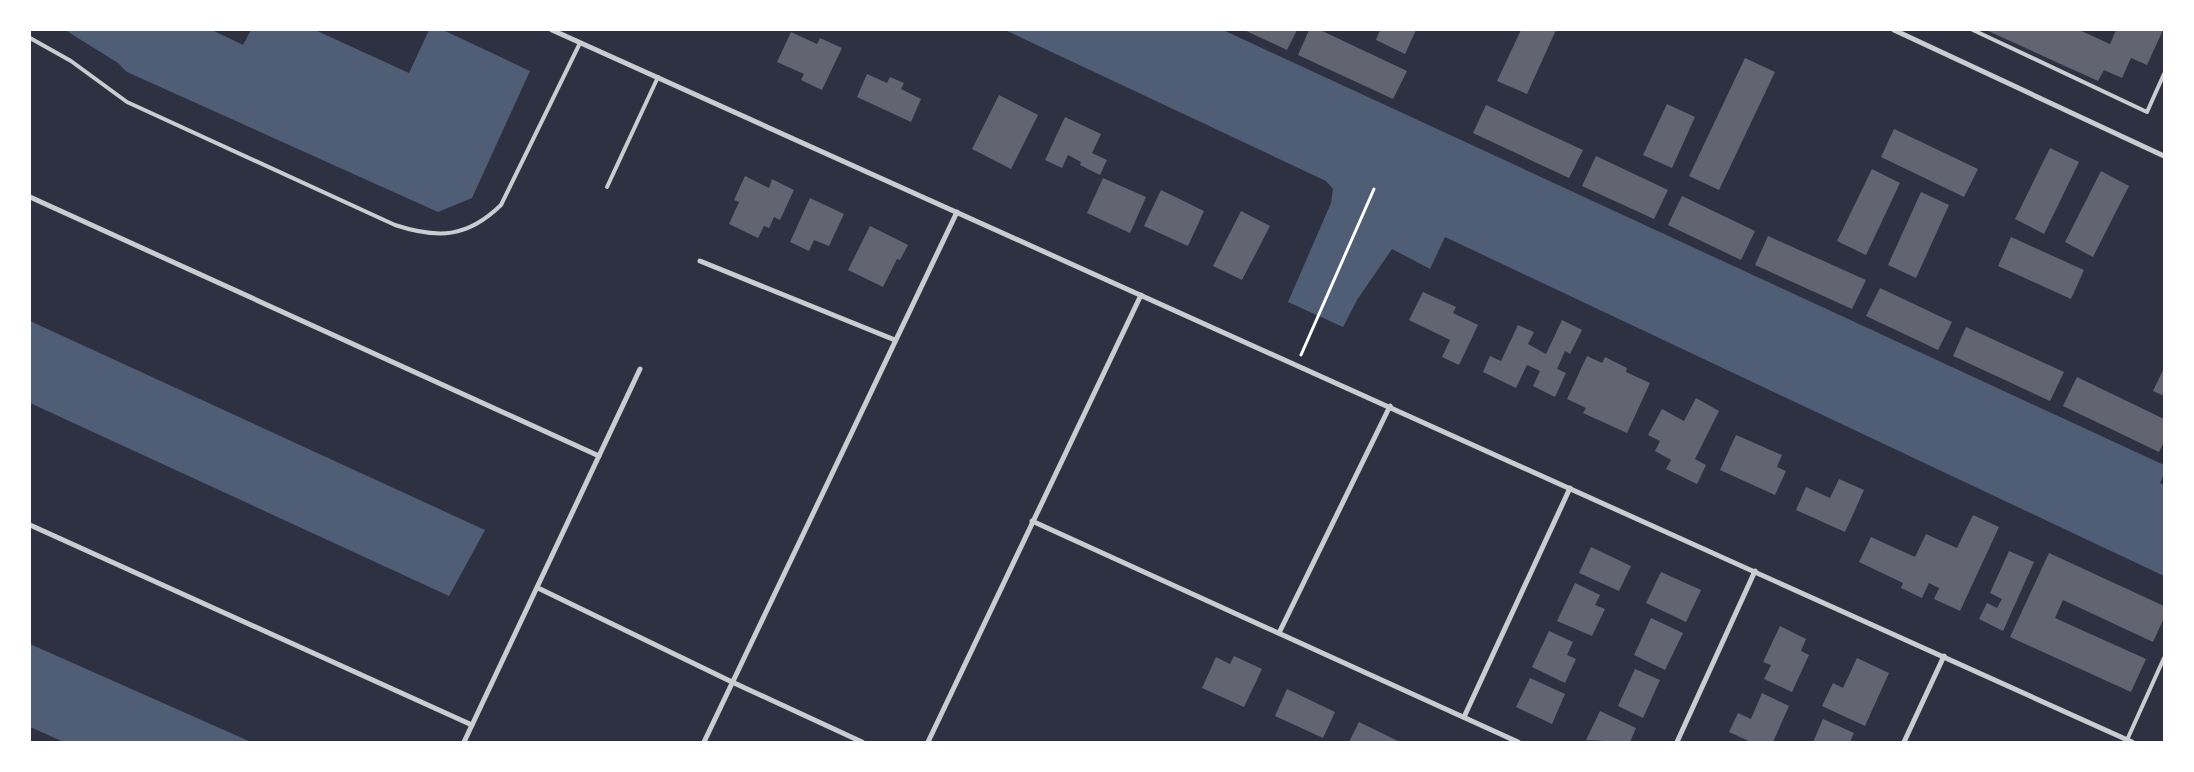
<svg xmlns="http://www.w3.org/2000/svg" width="2194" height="772" font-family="Inter,sans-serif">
<rect width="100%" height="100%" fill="#2d3142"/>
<g fill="#4f5d75">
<polygon points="65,30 212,30 243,45 251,30 315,30 409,73 429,30 443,30 530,71 472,198 438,212 127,72 118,63"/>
<polygon points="1005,30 1223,30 2164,465 2164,474 2160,483 2164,485 2164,576 1445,237 1430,269 1392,249 1357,300 1343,327 1288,302 1331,203 1333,189 1326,181"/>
<polygon points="30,321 485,530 449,596 30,403"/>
<polygon points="30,644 251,742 64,742 30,727"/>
</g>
<g fill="#626471">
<polygon points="1244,30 1297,30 1287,50"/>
<polygon points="1309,30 1320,30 1407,71 1393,99 1298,55"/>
<polygon points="1380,30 1416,30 1405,54 1376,40"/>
<polygon points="1521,30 1556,30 1527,94 1497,81"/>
<polygon points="1986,30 2079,30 2110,44 2116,30 2163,30 2147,65 2131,58 2122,78 2104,70 2098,81"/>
<polygon points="791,32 817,44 820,38 842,48 822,90 801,80 804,74 777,62"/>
<polygon points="1745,58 1775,72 1719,190 1689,176"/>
<polygon points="867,74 887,83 890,77 904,83 901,89 921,99 911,122 857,97"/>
<polygon points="999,95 1038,115 1011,169 972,149"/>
<polygon points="1667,104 1695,117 1672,168 1643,155"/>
<polygon points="1486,105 1583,150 1569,178 1473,133"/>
<polygon points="1065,117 1101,134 1092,153 1107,160 1100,175 1080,165 1081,162 1068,155 1062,168 1045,160"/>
<polygon points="1894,129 1978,169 1964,197 1881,157"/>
<polygon points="2050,148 2079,162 2044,234 2015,219"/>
<polygon points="1596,156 1668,190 1654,219 1582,186"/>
<polygon points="1872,169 1900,183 1866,255 1837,241"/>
<polygon points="2101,171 2129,186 2093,257 2065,242"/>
<polygon points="745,176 769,188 772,179 794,190 780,220 774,217 769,228 764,226 758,238 729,224 739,202 734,200"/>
<polygon points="1103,178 1146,197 1130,233 1087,213"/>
<polygon points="1161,190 1204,211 1188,246 1144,226"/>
<polygon points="1921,192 1949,205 1916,278 1888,265"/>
<polygon points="1682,196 1755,231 1741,260 1668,225"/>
<polygon points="810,198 844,214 829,246 814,240 809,251 790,242"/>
<polygon points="1241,211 1270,226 1242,280 1213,266"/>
<polygon points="870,226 908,245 900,260 897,259 883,287 848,270"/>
<polygon points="1768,236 1866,280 1852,309 1755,265"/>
<polygon points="2011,237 2084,270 2071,299 1998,266"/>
<polygon points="1880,288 1952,322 1938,350 1866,316"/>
<polygon points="1423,292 1456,307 1453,313 1478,325 1459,365 1442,357 1450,340 1409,320"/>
<polygon points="1562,320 1582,330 1570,354 1565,351 1557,369 1566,373 1555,397 1533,386 1540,371 1527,365 1516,388 1483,372 1490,356 1501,361 1518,325 1534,332 1528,344 1546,354"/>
<polygon points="1966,327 2064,372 2050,401 1953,356"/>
<polygon points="1587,356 1602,363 1605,357 1627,368 1626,372 1650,383 1627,433 1583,413 1586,408 1567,399"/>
<polygon points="2164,368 2164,396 2153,391"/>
<polygon points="2077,377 2164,419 2164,442 2159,452 2063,406"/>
<polygon points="1696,398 1719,411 1695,459 1706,465 1697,484 1666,469 1671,460 1655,451 1660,441 1648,435 1662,409 1684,421"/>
<polygon points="1736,435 1782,455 1777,467 1786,471 1775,495 1720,470"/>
<polygon points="1839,479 1864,490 1845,532 1796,510 1806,487 1830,498"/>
<polygon points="1973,515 1999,527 1960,611 1934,599 1939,588 1929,583 1922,598 1901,588 1903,583 1859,562 1871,537 1915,557 1926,534 1957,548"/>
<polygon points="1591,547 1631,566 1619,591 1579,573"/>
<polygon points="2009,551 2034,562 2003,631 1979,619 1987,603 1997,608 2002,599 1990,593"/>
<polygon points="2049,553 2164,606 2164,618 2153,642 2063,600 2055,618 2146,659 2131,692 2010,637"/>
<polygon points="1661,572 1701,590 1686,622 1646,603"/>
<polygon points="1575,583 1600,595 1595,605 1605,609 1592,636 1557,621"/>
<polygon points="1651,618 1683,633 1665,670 1634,655"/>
<polygon points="1780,626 1806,639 1801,651 1809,655 1792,692 1764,679 1771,665 1763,662"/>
<polygon points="1549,631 1573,642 1567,655 1576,659 1565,683 1532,667"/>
<polygon points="1234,656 1262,669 1244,707 1202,688 1216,657 1230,664"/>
<polygon points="1857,658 1889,673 1865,726 1822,706 1833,683 1843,688"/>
<polygon points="1635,669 1660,680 1643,718 1618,706"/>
<polygon points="1530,678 1565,694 1552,724 1516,707"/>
<polygon points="1287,689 1335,712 1323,738 1275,716"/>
<polygon points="1762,693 1789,706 1773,742 1751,742 1729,732 1738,713 1751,719"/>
<polygon points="1600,711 1636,728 1630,742 1586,740"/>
<polygon points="1823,719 1854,733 1850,742 1813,742"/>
<polygon points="1359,722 1400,742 1349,742"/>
</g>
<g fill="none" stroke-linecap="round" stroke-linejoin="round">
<polyline stroke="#fff" stroke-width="3" points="1301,355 1374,189"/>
<g stroke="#caccd0" stroke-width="4">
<polyline points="1973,30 2147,112 2164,74"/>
<path d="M30,38L71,61L127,102L395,225C438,239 467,238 501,205L580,43"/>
<polyline points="607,187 658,77"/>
<polyline points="2127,740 2164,658"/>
</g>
<g stroke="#caccd0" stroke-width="5">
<polyline points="552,30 2132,742"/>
<polyline points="1894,30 2164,156"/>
<polyline points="30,197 599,456"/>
<polyline points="700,261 895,340"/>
<polyline points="1032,521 1518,742"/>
<polyline points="30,525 472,725"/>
<polyline points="538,588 732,682 862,742"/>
<polyline points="1279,633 1390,406"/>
<polyline points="1464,717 1570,488"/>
<polyline points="464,742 640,369"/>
<polyline points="704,742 957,212"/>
<polyline points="928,742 1141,295"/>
<polyline points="1677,742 1755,571"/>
<polyline points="1904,742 1944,656"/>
</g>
</g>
<rect width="2194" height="772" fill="none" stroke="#ffffff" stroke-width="62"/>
</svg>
